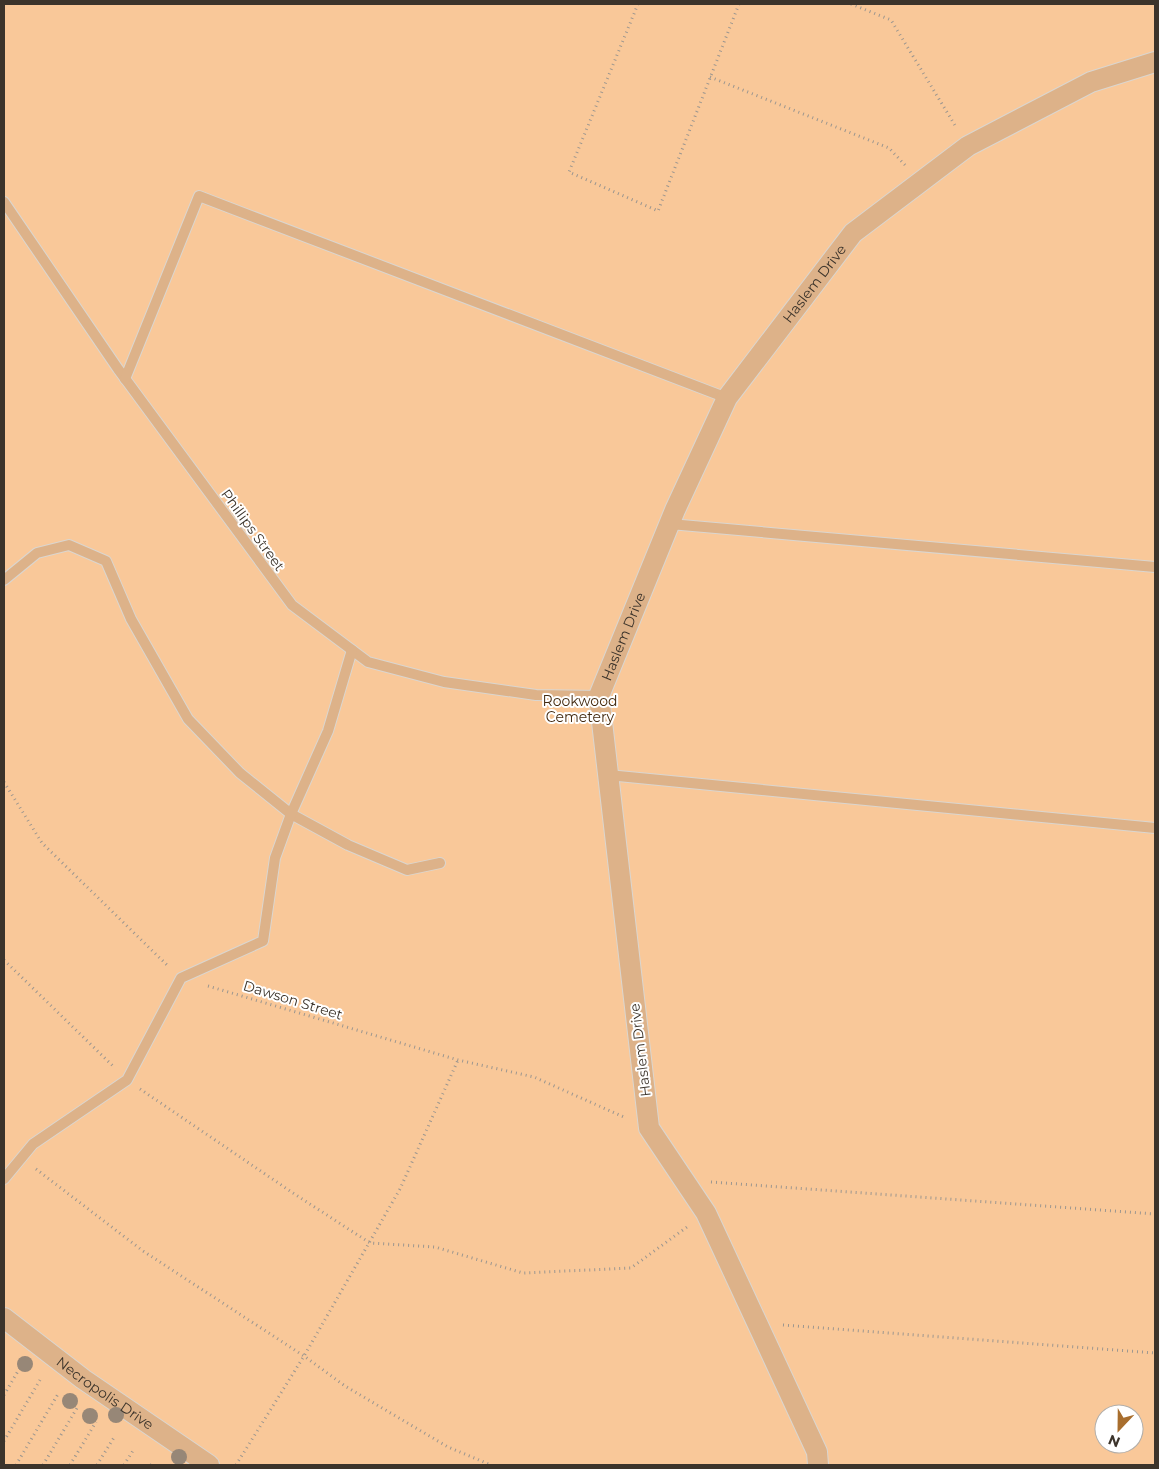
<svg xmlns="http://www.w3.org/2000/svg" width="1159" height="1469" font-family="Montserrat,sans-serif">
<rect width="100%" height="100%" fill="#fdf9f4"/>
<path fill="#f9c899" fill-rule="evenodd" d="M4,4H1155V1465H4ZM1104,1414H1134V1444H1104Z"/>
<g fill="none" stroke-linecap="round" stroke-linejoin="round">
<g stroke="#dad6d0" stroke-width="12">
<g id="service">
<polyline points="4,202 118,369 292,605 368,662 444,682 536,695 599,696"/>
<polyline points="125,379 199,196 727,398"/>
<polyline points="670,524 1155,567"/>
<polyline points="4,580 37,553 69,545 106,561 131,619 188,719 240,773 291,814 348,845 407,870 440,863"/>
<polyline points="608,775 1155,828"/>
<polyline points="4,1179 33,1144 127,1080 181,978 263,941 275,858 291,814 328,731 352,650"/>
</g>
</g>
<g stroke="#dad6d0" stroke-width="22">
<g id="minor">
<path id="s1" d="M4,1318L83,1379L209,1465"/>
<path id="s2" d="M818,1465L817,1452L706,1213L649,1128L599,696L675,510L727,398L853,233L968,146L1091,82L1155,62"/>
</g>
</g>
<g stroke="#9c968f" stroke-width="3" stroke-dasharray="1 4" stroke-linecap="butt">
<polyline points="638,4 569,172 658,211 739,4"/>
<polyline points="851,4 891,20 956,127"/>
<polyline points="710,77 889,148 905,165"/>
<polyline points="4,782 42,843 168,966"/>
<polyline points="4,960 114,1067"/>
<polyline points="208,986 458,1060 534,1077 626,1118"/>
<polyline points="140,1089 293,1193 370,1243 435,1247 523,1273 631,1268 687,1227"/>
<polyline points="36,1169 143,1251 304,1356 345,1386 448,1447 491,1465"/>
<polyline points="711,1182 1155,1214"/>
<polyline points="783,1325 1155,1353"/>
<polyline points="4,1395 21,1366"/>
<polyline points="4,1441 40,1380"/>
<polyline points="16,1465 58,1394"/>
<polyline points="43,1465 77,1408"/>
<polyline points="70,1465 96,1422"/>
<polyline points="97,1465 115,1436"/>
<polyline points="124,1465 134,1449"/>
<polyline points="151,1465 153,1462"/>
<polyline points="236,1465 304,1356 400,1189 458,1060"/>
</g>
<use href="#service" stroke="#ddb289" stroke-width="10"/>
<use href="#minor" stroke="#ddb289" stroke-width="20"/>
</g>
<g fill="#978777">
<circle cx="25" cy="1364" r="8"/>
<circle cx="70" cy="1401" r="8"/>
<circle cx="116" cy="1415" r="8"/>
<circle cx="90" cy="1416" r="8"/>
<circle cx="179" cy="1457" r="8"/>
</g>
<g text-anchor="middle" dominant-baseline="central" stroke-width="4" stroke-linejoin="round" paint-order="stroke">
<g font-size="14" fill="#3c342b" stroke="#fff">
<text stroke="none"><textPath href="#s2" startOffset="1282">Haslem Drive</textPath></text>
<text transform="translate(253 530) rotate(54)">Phillips Street</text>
<text stroke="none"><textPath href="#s2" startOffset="878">Haslem Drive</textPath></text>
<text transform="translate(293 1000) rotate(17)">Dawson Street</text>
<text transform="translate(640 1050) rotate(-97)">Haslem Drive</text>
<text stroke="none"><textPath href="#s1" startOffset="126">Necropolis Drive</textPath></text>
</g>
<g font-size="14" fill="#432a10" stroke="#fff">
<text x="580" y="701">Rookwood<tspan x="580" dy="16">Cemetery</tspan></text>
</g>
</g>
<rect width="1159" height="1469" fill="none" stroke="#3c342b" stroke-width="10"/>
<g transform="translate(1119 1429) rotate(202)"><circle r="24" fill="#ffffff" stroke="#b1aeaa"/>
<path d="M0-4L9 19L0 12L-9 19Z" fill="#a86e2e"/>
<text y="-8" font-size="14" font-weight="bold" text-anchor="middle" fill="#3c342b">N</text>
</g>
</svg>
